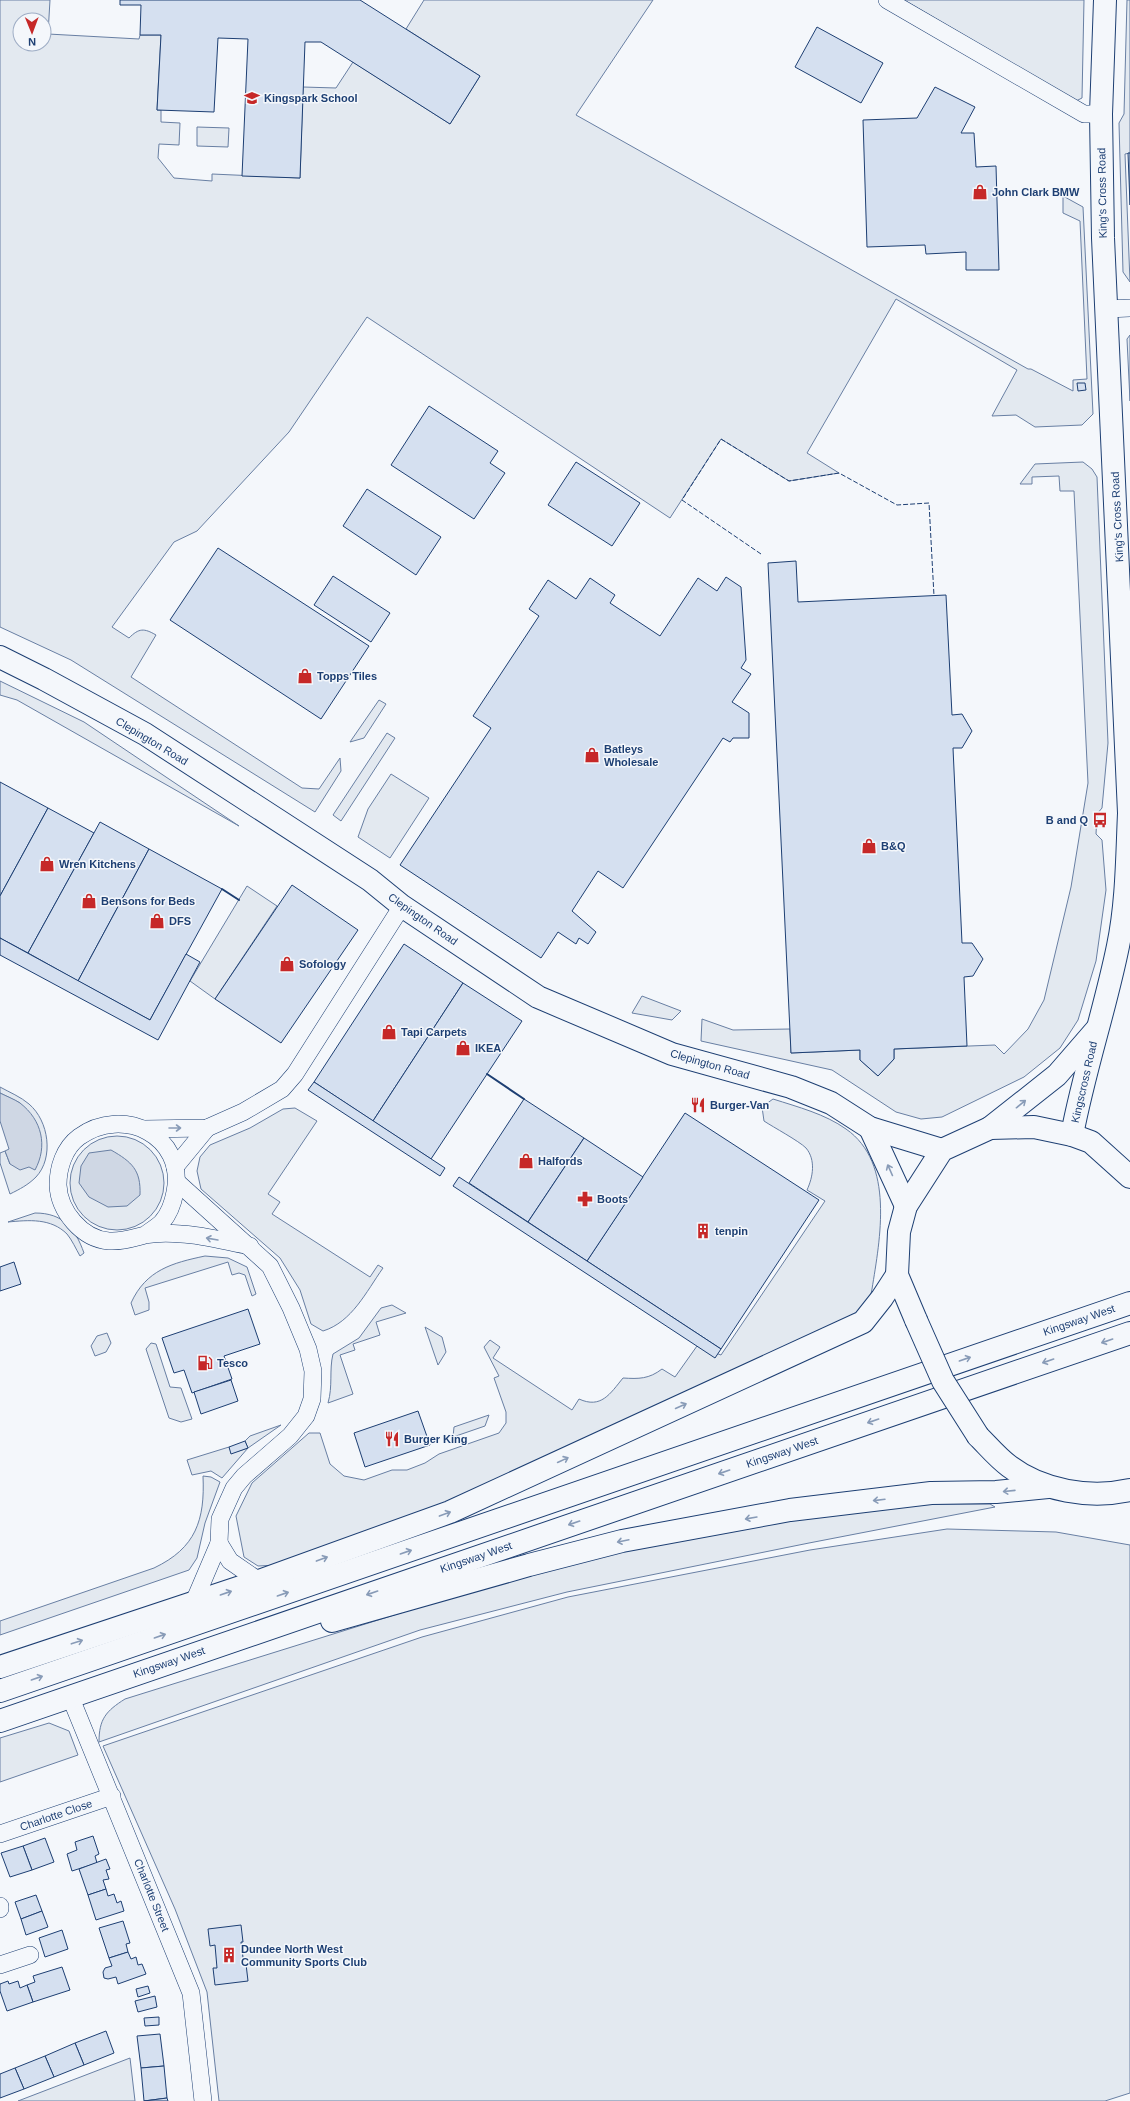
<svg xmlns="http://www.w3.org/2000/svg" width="1130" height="2101" font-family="Arial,sans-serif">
<rect width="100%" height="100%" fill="#f4f7fb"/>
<g fill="#e3e9f0" stroke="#687fa3" fill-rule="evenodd">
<path d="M0,0H50L48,34L139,39L140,35H161L157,110H161V122L180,123L179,145L159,144L158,158L174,178L212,181V174L300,178L303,87L336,88L353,62L450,124L480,76L406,29L424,0H653L576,115L1028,369H1031L1073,391V380L1087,379L1080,221L1063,213V196L1083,207L1093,414L1082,425L1035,427L1016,415L992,416L1017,370L896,299L807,453L839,473L789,481L721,439L670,518L367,317L289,432L197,531L174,542L112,627L129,638C139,628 144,628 156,635L131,677L302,788L319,789L340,758L341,771L315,812L71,660L0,627ZM20,20H44V44H20Z"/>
<polygon points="904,0 1084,0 1082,98 1076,101"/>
<polygon points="1127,0 1130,0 1130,153 1125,154 1130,282 1123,272 1119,123 1124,114"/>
<polygon points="197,127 229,128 228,147 197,146"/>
<polygon points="1130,335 1130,401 1127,339"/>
<polygon points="1083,462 1092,469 1097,477 1108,743 1102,808 1097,814 1096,834 1102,840 1106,890 1096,961 1078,1020 1060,1048 1024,1077 942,1117 921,1119 896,1112 832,1070 701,1041 702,1019 733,1030 790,1029 791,1053 860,1050 860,1060 878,1076 894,1059 894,1049 995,1045 1004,1054 1028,1029 1044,1000 1071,887 1088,783 1074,491 1060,491 1059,476 1032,477 1032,484 1020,484 1035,464"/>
<polygon points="0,681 84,722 239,826 17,700 0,695"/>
<polygon points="379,700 386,704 364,738 350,742"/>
<polygon points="387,733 395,738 341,821 333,815"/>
<polygon points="391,774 429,798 390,858 358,837 368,809"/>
<polygon points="247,886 277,906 215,999 190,981"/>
<polygon points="642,996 681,1011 672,1020 632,1013"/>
<path d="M0,1087C9,1092 21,1097 29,1104C49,1121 54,1158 36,1177C28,1185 20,1189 10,1194L0,1163V1153L5,1151L10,1164L20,1103L0,1093Z"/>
<path d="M773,1099C798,1107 825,1114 846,1129C895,1163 880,1239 872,1289L870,1299L858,1313L381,1532L278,1565L258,1566L244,1557L236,1516L252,1483L309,1433H320L330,1464L344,1476L364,1480L392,1470H407L425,1463L439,1454L499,1433L506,1423V1412L494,1378L499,1376L484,1347L490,1340L500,1347L493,1358L572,1410L579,1399C601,1409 610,1394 623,1378C639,1379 649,1379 662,1369L675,1377L697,1346L721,1355L825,1201L807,1190C813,1177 816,1160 806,1148C799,1141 773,1127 764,1121L762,1107Z"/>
<path d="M295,1108L317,1121L268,1194L280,1202L272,1214L370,1277L378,1265L383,1268C366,1292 352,1322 323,1331L311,1324L300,1290L280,1258L201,1189L197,1171L200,1157L210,1145L250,1128L283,1109Z"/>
<circle cx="117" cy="1183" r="47"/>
<path d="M35,1213C63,1213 75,1228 84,1253L80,1256C76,1249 72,1240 67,1234C51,1218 29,1220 8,1222Z"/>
<path d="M205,1256L228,1258L247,1267L256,1294L252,1296L245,1275L239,1273L232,1275L228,1262L145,1288L149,1302V1310L135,1315L131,1303C146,1270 172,1263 205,1256Z"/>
<path d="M392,1305L406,1313L376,1322L380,1335L353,1344L355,1350L340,1355L353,1394L328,1403C333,1386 329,1370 333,1354L359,1338L381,1308Z"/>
<polygon points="425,1327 442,1337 446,1352 438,1365"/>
<polygon points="107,1333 111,1343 106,1352 95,1356 91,1346 97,1336"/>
<polygon points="151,1343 156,1344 170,1387 181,1388 192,1419 181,1422 169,1418 146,1349"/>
<polygon points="489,1415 485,1426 453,1437 454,1427"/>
<polygon points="281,1425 248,1448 222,1478 211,1471 192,1475 187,1460 229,1447 232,1453 248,1448 245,1441 250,1436"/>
<path d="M203,1476L211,1477L220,1482L205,1523L197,1558L189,1570L0,1635V1621L154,1568C196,1548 205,1520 203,1476Z"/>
<path d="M916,1504H990L995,1507L809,1543L567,1592L420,1630L99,1742C99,1719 106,1711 125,1699L532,1572L663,1542L824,1515Z"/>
<polygon points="947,1529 1056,1532 1130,1545 1130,2093 1105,2101 219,2101 207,1992 175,1909 103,1746 422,1637 568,1597 810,1550"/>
<polygon points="49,1723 69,1731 78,1755 0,1782 0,1738"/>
<polygon points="130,2058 135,2101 18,2101"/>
</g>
<g fill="#cfd7e4" stroke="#687fa3">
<path d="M0,1093C6,1096 14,1099 20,1103C42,1120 48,1146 35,1170L29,1167L20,1170L10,1164L5,1151L9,1149L0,1121Z"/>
<path d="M111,1150C132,1162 141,1170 140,1195L127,1206L108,1207L89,1197L79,1183L81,1166L89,1153Z"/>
</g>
<g fill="#d5e0f0" stroke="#1d3f73">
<polygon points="120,0 360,0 480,76 450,124 321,42 305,42 300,178 242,176 248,39 218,38 214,112 157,110 161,35 140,35 141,5 120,5"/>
<polygon points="817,27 883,63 861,103 795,67"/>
<polygon points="935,87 975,107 961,133 974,133 976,167 996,166 999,270 966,270 966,252 926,254 925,245 867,247 863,120 917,118"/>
<polygon points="1128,153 1130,153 1130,205"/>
<polygon points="1077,383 1085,383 1086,390 1078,391"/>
<polygon points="429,406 498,451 490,463 505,473 474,519 391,465"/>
<polygon points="576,462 640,503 612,546 548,505"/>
<polygon points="367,489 441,537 416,575 343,526"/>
<polygon points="218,548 369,646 321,719 170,620"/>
<polygon points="796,561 798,602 946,595 952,715 962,714 972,731 962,748 953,748 962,943 972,943 983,959 973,976 964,977 967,1046 894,1049 894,1059 878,1076 860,1060 860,1050 791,1053 768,563"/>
<polygon points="333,576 390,613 371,642 314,605"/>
<polygon points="726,577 741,587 746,660 741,668 751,674 732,702 749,713 749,738 733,738 730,742 723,738 623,888 598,871 572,911 596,932 588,944 579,938 576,944 558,932 541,958 400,865 491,728 473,716 539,616 529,609 548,580 576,599 590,578 615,595 610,603 660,636 698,578 717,591"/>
<polygon points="0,782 48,808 0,896"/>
<polygon points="48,808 94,833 28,953 0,938 0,896"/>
<polygon points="100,822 149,849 78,981 28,953"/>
<polygon points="149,849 222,889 150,1020 78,981"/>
<polygon points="292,885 358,930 281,1043 215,999"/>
<polygon points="0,938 150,1020 186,954 200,962 158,1040 0,955"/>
<polygon points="404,944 463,983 373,1121 314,1082"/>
<polygon points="463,983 522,1021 431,1159 373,1121"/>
<polygon points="314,1082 445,1168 440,1176 308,1090"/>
<polygon points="524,1099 584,1138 528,1222 469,1183"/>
<polygon points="685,1113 819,1200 721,1349 587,1261"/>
<polygon points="584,1138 643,1177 587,1261 528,1222"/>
<polygon points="459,1177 721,1349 715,1358 453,1186"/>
<polygon points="14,1262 21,1284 0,1291 0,1267"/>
<polygon points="248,1309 260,1344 224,1356 232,1379 192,1393 184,1370 174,1373 162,1338"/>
<polygon points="231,1380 238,1401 201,1414 194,1392"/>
<polygon points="418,1411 430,1445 365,1467 354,1433"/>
<polygon points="245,1441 248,1448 231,1454 229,1447"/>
<polygon points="93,1836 99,1854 95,1856 97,1863 72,1871 67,1854 77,1850 75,1842"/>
<polygon points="45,1838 54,1862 32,1870 23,1846"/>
<polygon points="23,1846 32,1870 10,1877 1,1853"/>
<polygon points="106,1859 110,1869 106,1870 109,1879 103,1880 106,1889 88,1895 79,1869"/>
<polygon points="106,1889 108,1896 114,1894 117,1903 121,1901 124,1911 96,1920 88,1895"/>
<polygon points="36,1895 42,1911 21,1919 15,1902"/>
<polygon points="42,1911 48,1927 26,1935 21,1919"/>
<polygon points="123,1921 130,1943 126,1944 128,1952 109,1958 99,1928"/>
<polygon points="241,1925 243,1942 241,1942 244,1965 246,1964 248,1981 215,1985 213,1968 217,1968 215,1945 210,1946 208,1929"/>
<polygon points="62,1930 68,1949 45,1957 39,1938"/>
<polygon points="128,1952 131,1959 136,1957 138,1965 142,1964 146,1974 118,1984 116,1977 108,1979 104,1978 103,1972 105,1968 112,1966 109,1958"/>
<polygon points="62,1967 70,1990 33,2002 27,1985 35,1982 33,1976"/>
<polygon points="8,1981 9,1984 18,1981 20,1988 27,1985 33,2002 7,2011 0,1991 0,1984"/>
<polygon points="148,1986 150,1993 138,1997 136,1989"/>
<polygon points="155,1996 157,2007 138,2012 135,2001"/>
<polygon points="159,2017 159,2025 145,2026 144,2018"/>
<polygon points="106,2031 114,2053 84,2065 75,2043"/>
<polygon points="160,2034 164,2066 141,2068 137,2036"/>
<polygon points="75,2043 84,2065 54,2077 45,2056"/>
<polygon points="45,2056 54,2077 24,2089 15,2068"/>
<polygon points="164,2066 167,2098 144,2101 141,2068"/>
<polygon points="15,2068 24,2089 0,2098 0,2074"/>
<polygon points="167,2098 168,2101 144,2101"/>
</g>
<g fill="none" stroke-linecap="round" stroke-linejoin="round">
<g stroke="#1d3f73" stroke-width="18">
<g id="street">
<polyline points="887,0 1084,114 1101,114"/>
<polyline points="1107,309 1130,308"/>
<polyline points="144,1129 207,1128 243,1112 282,1089 295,1074 402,906"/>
<polyline points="175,1167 207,1128"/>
<polyline points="177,1182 270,1266 291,1308 308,1349 313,1371 312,1399 306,1416 290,1436 244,1476 234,1488 220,1519 219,1543 193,1604"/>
<path d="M145,1235C150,1231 157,1227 162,1222C169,1214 173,1203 175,1192C186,1136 123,1105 79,1137C64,1148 58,1168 58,1185C59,1211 82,1239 109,1241C122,1242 133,1238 145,1235C156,1233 170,1233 181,1234C204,1235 228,1242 250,1246"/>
<polyline points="219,1543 230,1561 259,1581"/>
<polyline points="70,1696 191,1993 203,2101"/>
<polyline points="0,1834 112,1796"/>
<polyline points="0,1906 0,1909"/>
<polyline points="0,1965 30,1955"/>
</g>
</g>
<g stroke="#1d3f73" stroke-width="24">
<g id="secondary">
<polyline points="0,657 44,679 145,734 370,880 402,906 538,997 672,1054 791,1087 831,1103 870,1128 942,1150"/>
<polyline points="870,1128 906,1206"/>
<polyline points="990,1128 1057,1075 1096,1030"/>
<path d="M1072,1135C1084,1071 1105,1010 1118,946C1127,903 1127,857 1129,813L1103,238L1101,114L1105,0"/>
<polyline points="916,1320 897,1275 899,1232 906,1206 942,1150 990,1128 1034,1127 1072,1135 1091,1142 1130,1177"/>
<path d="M978,1436C988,1446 998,1458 1009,1466C1042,1491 1090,1499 1130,1490"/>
</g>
</g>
<g stroke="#1d3f73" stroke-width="24">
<g id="highway">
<polyline points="332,1621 529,1565 622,1541 790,1510 931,1493 996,1492 1048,1487"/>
<polyline points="0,1667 259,1581 450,1512 863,1322 882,1298 897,1275"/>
<polyline points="0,1691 1130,1303"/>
<polyline points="0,1721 1130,1333"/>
</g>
</g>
<use href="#street" stroke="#f4f7fb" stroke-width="17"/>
<use href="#secondary" stroke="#f4f7fb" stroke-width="22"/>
<use href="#highway" stroke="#f4f7fb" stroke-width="22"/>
<g stroke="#1d3f73" stroke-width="24" stroke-linecap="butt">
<polyline id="secondary-bridge" points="916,1320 943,1381 978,1436"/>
</g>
<use href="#secondary-bridge" stroke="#f4f7fb" stroke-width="22"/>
<polyline stroke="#1d3f73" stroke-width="1" stroke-dasharray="5 2" stroke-linecap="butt" points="761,554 682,500 721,439 789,481 839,473 897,505 929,503 934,596"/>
<g stroke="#1d3f73" stroke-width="2">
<polyline points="222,889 239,900"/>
<polyline points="487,1074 524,1099"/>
</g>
</g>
<defs><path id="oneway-shaft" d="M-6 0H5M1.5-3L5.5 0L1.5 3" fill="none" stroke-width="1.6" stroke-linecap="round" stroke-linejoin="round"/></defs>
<g stroke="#889bb7">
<use href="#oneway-shaft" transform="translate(1021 1104) rotate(-39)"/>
<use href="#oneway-shaft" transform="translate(175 1128)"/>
<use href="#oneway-shaft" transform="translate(890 1170) rotate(-114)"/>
<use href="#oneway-shaft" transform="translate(212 1239) rotate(-170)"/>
<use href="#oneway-shaft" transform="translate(1107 1341) rotate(161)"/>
<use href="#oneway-shaft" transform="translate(965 1359) rotate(-19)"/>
<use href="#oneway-shaft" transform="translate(1048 1361) rotate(161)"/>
<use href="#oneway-shaft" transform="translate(681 1406) rotate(-24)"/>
<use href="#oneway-shaft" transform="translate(873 1421) rotate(161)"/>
<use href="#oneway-shaft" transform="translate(563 1460) rotate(-25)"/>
<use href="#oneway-shaft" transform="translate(724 1472) rotate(161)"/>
<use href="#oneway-shaft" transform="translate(1009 1491) rotate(174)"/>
<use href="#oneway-shaft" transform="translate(879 1500) rotate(173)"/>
<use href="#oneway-shaft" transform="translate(445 1514) rotate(-20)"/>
<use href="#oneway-shaft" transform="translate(751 1518) rotate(170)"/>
<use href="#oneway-shaft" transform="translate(574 1523) rotate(161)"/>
<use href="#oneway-shaft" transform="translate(623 1541) rotate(168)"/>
<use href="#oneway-shaft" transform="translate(406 1552) rotate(-19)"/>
<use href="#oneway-shaft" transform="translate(322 1559) rotate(-20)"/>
<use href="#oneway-shaft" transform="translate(226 1593) rotate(-19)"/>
<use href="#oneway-shaft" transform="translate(372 1593) rotate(161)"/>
<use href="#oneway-shaft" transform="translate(283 1594) rotate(-19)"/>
<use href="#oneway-shaft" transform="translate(160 1636) rotate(-19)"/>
<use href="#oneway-shaft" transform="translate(77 1642) rotate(-18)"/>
<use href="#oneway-shaft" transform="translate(37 1678) rotate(-19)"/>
</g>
<defs>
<g id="school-bare" transform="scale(1.2)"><path d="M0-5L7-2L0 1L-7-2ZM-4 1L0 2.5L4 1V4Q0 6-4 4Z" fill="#c62828" stroke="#f4f7fb" stroke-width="2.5" paint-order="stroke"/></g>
<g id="shop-bare" transform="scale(1.2)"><path d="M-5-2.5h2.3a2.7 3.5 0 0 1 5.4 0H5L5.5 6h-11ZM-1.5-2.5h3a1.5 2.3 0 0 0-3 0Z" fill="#c62828" stroke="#f4f7fb" stroke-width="2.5" paint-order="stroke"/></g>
<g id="bus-bare" transform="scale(1.2)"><path d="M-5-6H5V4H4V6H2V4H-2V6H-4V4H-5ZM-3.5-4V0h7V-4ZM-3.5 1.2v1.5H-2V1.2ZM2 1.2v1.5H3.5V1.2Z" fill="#c62828" stroke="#f4f7fb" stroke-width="2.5" paint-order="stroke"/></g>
<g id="restaurant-bare" transform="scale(1.2)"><path d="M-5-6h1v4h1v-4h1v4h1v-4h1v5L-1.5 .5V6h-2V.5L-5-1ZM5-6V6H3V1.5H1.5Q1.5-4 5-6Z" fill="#c62828" stroke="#f4f7fb" stroke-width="2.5" paint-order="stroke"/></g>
<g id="pharmacy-bare" transform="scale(1.2)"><path d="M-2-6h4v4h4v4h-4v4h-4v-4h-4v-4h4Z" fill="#c62828" stroke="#f4f7fb" stroke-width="2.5" paint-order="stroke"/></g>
<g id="building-bare" transform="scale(1.2)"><path d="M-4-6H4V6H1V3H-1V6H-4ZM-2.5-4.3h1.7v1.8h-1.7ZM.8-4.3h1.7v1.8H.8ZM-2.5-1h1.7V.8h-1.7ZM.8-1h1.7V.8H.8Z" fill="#c62828" stroke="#f4f7fb" stroke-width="2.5" paint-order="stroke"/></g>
<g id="fuel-bare" transform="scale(1.2)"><path d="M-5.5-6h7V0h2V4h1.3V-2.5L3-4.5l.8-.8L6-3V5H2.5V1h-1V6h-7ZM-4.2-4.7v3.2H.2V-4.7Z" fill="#c62828" stroke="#f4f7fb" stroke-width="2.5" paint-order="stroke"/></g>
</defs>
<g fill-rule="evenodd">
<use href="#school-bare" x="252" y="98"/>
<use href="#shop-bare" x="980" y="192"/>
<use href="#shop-bare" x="305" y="676"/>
<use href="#shop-bare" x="592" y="755"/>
<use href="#bus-bare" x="1100" y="820"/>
<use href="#shop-bare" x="869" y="846"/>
<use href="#shop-bare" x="47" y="864"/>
<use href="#shop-bare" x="89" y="901"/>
<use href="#shop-bare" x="157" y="921"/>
<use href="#shop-bare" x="287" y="964"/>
<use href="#shop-bare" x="389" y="1032"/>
<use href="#shop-bare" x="463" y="1048"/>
<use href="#restaurant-bare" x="698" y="1105"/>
<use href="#shop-bare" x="526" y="1161"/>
<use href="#pharmacy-bare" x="585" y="1199"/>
<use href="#building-bare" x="703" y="1231"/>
<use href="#fuel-bare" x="205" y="1363"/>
<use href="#restaurant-bare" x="392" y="1439"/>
<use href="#building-bare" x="229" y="1955"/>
</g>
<g text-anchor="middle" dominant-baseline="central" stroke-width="3" stroke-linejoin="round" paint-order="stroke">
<g font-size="11" font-weight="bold" fill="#1d3f73" stroke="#f4f7fb" text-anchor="start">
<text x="264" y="98">Kingspark School</text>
<text x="992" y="192">John Clark BMW</text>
<text x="317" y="676">Topps Tiles</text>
<text x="604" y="749">Batleys<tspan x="604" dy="13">Wholesale</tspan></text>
<text x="1088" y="820" text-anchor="end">B and Q</text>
<text x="881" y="846">B&amp;Q</text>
<text x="59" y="864">Wren Kitchens</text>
<text x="101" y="901">Bensons for Beds</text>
<text x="169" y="921">DFS</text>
<text x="299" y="964">Sofology</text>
<text x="401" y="1032">Tapi Carpets</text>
<text x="475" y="1048">IKEA</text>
<text x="710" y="1105">Burger-Van</text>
<text x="538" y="1161">Halfords</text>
<text x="597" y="1199">Boots</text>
<text x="715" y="1231">tenpin</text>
<text x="217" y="1363">Tesco</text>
<text x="404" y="1439">Burger King</text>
<text x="241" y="1949">Dundee North West<tspan x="241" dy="13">Community Sports Club</tspan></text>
</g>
<g font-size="11" fill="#1d3f73" stroke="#f4f7fb">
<text transform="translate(1102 193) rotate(-91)">King's Cross Road</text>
<text transform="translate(1117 517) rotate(-93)">King's Cross Road</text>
<text transform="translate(152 741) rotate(31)">Clepington Road</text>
<text transform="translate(423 919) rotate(35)">Clepington Road</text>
<text transform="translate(710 1064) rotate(16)">Clepington Road</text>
<text transform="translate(1084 1082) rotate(-77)">Kingscross Road</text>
<text transform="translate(1079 1320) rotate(-19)">Kingsway West</text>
<text transform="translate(782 1452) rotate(-19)">Kingsway West</text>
<text transform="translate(476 1557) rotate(-19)">Kingsway West</text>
<text transform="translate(169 1662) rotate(-19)">Kingsway West</text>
<text transform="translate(56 1815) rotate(-19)">Charlotte Close</text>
<text transform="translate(152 1895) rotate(68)">Charlotte Street</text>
</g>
</g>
<g transform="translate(32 32) rotate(179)"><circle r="19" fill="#f4f7fb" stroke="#9eadc5"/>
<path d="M0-3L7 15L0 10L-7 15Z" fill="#c62828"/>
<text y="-6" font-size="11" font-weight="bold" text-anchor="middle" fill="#1d3f73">N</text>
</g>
</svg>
